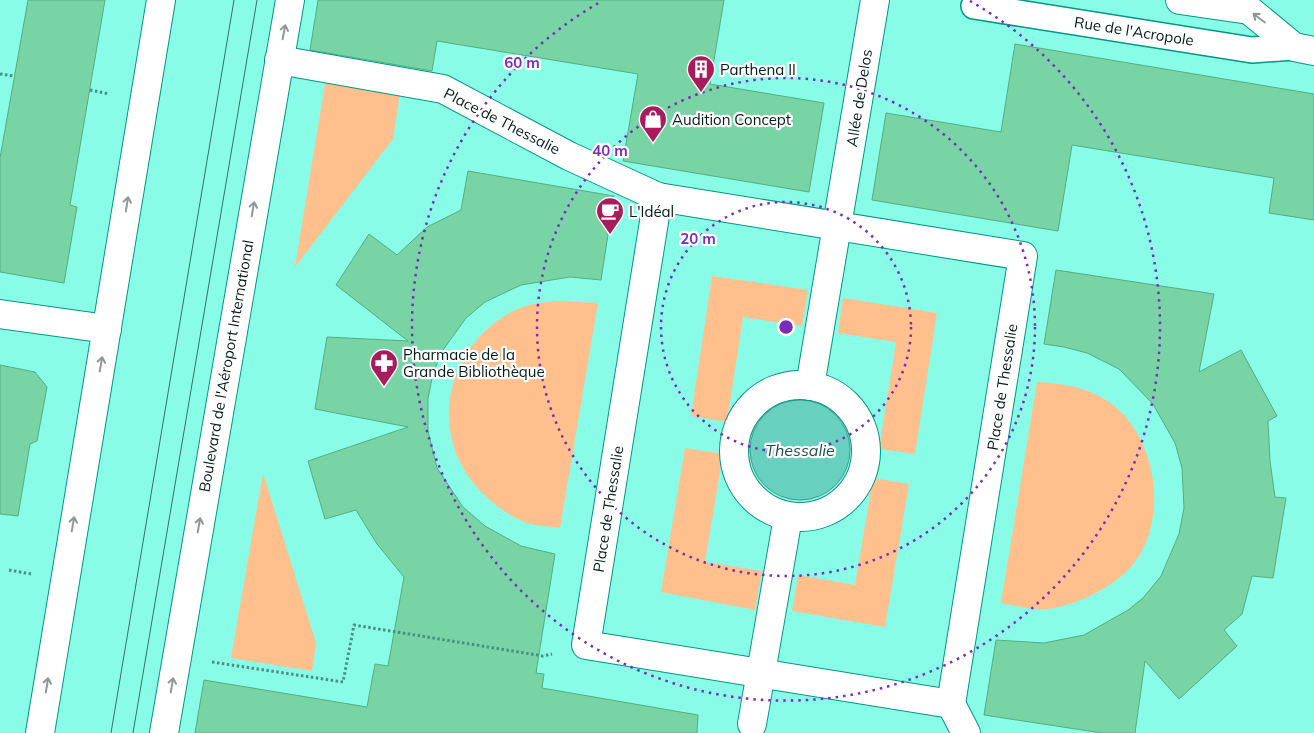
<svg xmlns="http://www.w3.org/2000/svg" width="1314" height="733" font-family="Mulish,sans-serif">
<rect width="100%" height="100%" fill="#89fce7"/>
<g fill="#ffc08d">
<polygon points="326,78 400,93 393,139 295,267"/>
<polygon points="712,276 808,290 802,326 743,317 727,422 691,416"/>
<polygon points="843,298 937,313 915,454 879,449 896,342 838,333"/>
<path d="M560,301L598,303L560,528C548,526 533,526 522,521C456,490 427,417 467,353C482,330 506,310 533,304C542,302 551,302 560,301Z"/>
<path d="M1037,382C1061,383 1085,387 1106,400C1155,431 1169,512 1137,559C1121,584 1075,607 1046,609C1031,610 1016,606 1001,603Z"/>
<polygon points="685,448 723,454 705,562 762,571 755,610 661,592"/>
<polygon points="263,473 316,643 312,671 231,658"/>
<polygon points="873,478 909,484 885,627 792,611 798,575 855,585"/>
</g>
<circle fill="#67d0be" stroke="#499a8c" cx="800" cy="450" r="50"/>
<g fill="#78d3a5" stroke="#53ae82">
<polygon points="28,0 105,0 70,205 77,207 64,283 0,272 0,158"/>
<polygon points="318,0 724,0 710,84 824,103 809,192 623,161 638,74 437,41 432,71 310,50"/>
<polygon points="1015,44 1314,94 1314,220 1269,213 1274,178 1072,145 1058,231 872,200 886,113 1001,132"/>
<polygon points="468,171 614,196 601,280 570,277 521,285 485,302 466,318 443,350 433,373 428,399 428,431 437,468 463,507 485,526 521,546 555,554 536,673 544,674 542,688 698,715 697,733 195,733 204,680 367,707 375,664 388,666 404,577 377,544 356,510 325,519 308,461 408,427 315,409 327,337 408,341 336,285 369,234 397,255 427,227 461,210"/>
<polygon points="1056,270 1214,294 1199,372 1241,350 1277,416 1268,421 1270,461 1275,497 1286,498 1273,578 1252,576 1242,614 1224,630 1237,646 1179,699 1145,661 1135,733 1102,733 984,715 996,640 1044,643 1084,635 1128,610 1143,598 1161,576 1179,534 1184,508 1182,468 1175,443 1153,404 1119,369 1087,353 1064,347 1044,344"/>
<polygon points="0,365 35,372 47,387 37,441 30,444 18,516 0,514"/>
</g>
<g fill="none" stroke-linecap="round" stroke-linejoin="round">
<g stroke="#009785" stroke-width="28">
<polyline id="service" points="974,6 1252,50 1294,47"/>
</g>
<g stroke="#009785" stroke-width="30">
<g id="pedestrian">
<polyline points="279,60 443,89 569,156 658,197"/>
<polygon points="658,197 1023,256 951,704 586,645"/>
<polyline points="0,314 107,329"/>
<circle cx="800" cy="451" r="66"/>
<polyline points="810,386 875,0"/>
<polyline points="951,704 966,733"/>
<polyline points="752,724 788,517"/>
</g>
</g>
<g stroke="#009785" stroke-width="30">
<g id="minor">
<polyline points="1180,0 1249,10 1294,47 1314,51"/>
<polyline points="164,733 290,0"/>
</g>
</g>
<g stroke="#009785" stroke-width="30">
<polyline id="secondary" points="40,733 161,0"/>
</g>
<g stroke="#489083" stroke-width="3" stroke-dasharray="2.5 2.5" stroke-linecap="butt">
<polyline points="0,74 14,76"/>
<polyline points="90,90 109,94"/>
<polyline points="9,570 31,574"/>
<polyline points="212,662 343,682 354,625 543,656 552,654"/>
</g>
<use href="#service" stroke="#fff" stroke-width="25"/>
<use href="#pedestrian" stroke="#fff" stroke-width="28"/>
<use href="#minor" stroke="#fff" stroke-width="28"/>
<use href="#secondary" stroke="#fff" stroke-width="28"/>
<g stroke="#367166" stroke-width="1">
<polyline points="111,733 234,0"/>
<polyline points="133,733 257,0"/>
</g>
</g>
<defs><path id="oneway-shaft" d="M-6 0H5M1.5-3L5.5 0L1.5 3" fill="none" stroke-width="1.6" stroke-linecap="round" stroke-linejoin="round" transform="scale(1.25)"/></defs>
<g stroke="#8e9997">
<use href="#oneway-shaft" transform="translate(1259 18) rotate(-143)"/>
<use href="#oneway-shaft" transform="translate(284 32) rotate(-79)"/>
<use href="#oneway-shaft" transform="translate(127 204) rotate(-81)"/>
<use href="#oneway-shaft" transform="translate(253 209) rotate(-80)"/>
<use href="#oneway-shaft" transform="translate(101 364) rotate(-80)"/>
<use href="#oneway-shaft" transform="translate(73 524) rotate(-80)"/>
<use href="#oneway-shaft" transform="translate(199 525) rotate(-80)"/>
<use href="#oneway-shaft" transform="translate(47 685) rotate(-81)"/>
<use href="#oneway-shaft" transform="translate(172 685) rotate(-80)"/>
</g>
<g fill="none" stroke="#7b2cbf" stroke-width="2.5" stroke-dasharray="2.5 5">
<circle cx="786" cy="327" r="125"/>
<circle cx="786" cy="327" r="249"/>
<path d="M970 1A374 374 0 1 1 602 1"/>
</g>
<defs>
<g id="building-pin" transform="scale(1.4375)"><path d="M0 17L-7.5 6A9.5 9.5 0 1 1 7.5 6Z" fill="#a91b5a" stroke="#fff"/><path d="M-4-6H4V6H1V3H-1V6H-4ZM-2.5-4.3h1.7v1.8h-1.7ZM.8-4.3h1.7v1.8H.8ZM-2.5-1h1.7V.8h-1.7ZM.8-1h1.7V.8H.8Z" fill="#fff"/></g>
<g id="shop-pin" transform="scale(1.4375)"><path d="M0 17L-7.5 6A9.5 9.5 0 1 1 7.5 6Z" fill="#a91b5a" stroke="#fff"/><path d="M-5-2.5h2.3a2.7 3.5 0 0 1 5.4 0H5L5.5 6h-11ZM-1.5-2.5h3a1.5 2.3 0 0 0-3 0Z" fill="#fff"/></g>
<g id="cafe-pin" transform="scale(1.4375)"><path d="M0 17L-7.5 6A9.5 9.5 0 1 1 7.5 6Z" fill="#a91b5a" stroke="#fff"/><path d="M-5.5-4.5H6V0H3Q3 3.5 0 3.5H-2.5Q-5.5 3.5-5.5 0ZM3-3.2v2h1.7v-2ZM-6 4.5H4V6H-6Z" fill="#fff"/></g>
<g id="pharmacy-pin" transform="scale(1.4375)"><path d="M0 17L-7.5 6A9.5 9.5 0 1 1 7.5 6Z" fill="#a91b5a" stroke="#fff"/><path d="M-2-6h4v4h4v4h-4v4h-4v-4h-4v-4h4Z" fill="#fff"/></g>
</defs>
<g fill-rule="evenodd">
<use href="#building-pin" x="701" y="69"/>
<use href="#shop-pin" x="653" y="119"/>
<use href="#cafe-pin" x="610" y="211"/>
<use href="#pharmacy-pin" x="384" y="363"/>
</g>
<g text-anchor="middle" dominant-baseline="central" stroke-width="4.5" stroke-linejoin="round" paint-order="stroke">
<g font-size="15" fill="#031c18" stroke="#fff">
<text transform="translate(1134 31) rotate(9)">Rue de l'Acropole</text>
<text transform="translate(859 98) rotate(-81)">Allée de Delos</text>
<text transform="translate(502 121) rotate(27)">Place de Thessalie</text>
<text transform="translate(226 366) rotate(-80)">Boulevard de l'Aéroport International</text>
<text transform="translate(1002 387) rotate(-81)">Place de Thessalie</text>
<text transform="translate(608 509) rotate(-81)">Place de Thessalie</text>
</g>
<g font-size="15" fill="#031c18" stroke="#fff" text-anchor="start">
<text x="720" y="69">Parthena II</text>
<text x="672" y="119">Audition Concept</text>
<text x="629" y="211">L'Idéal</text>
<text x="403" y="354">Pharmacie de la<tspan x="403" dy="17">Grande Bibliothèque</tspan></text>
</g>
<g font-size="16" font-style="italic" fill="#1e4d45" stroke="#fff">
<text x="800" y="450">Thessalie</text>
</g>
</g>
<circle cx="786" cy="327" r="8" fill="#7b2cbf" stroke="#fff" stroke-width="2.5"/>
<g font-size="15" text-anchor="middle" font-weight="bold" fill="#7b2cbf" stroke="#fff" stroke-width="4.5" stroke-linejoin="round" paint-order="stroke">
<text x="522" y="68">60 m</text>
<text x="610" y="156">40 m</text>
<text x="698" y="244">20 m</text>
</g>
</svg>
